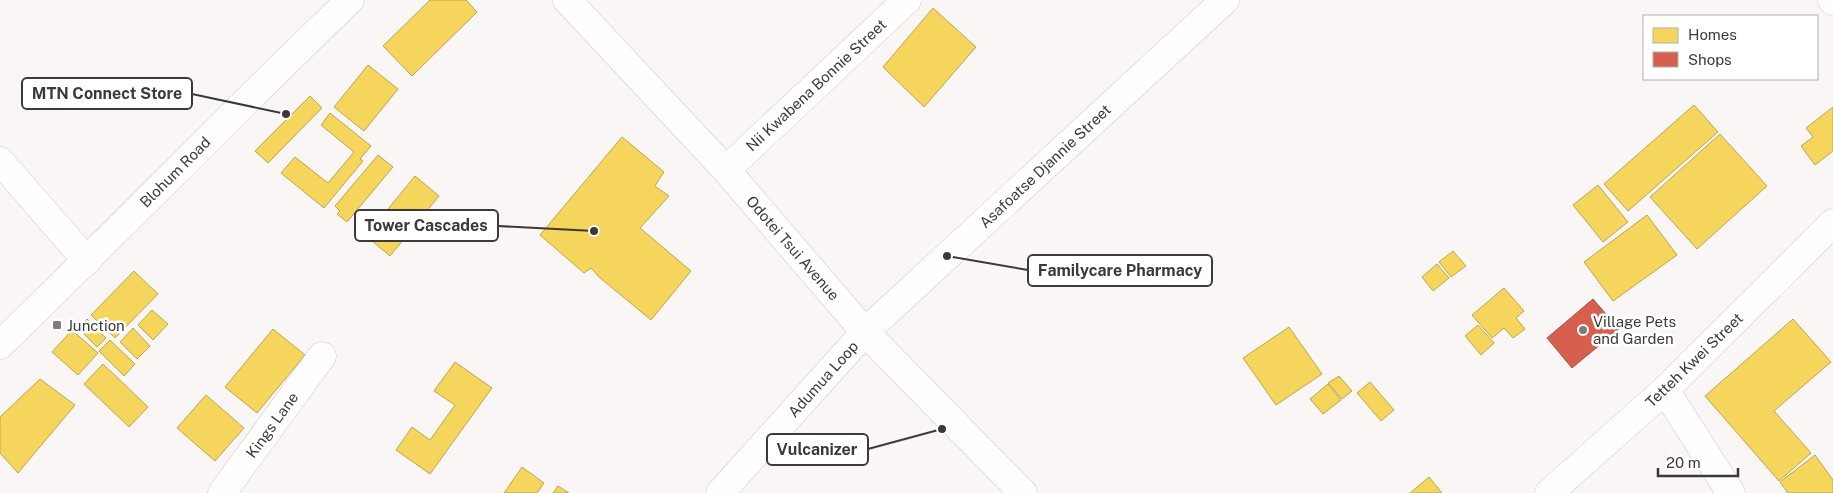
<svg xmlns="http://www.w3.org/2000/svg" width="1833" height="493" font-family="'Public Sans',sans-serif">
<rect width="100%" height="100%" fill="#f9f6f5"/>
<g fill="#f6d55c" stroke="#bea652">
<polygon points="430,0 466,0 477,12 412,76 383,46"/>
<polygon points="933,8 976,47 924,107 883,67"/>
<polygon points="368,65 398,89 364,131 334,107"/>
<polygon points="310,96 322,108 268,163 255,151"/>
<polygon points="1694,105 1718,132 1628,211 1604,184"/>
<polygon points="1833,107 1833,151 1815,165 1801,146 1813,137 1806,128"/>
<polygon points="330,113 371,146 360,159 363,161 324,208 281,173 295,157 328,183 354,152 321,125"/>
<polygon points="1720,134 1767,186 1697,249 1650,197"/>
<polygon points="622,137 664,172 655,186 669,196 640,228 691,271 651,320 599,277 591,268 584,273 540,235"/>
<polygon points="378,155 393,167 347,222 337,214 340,211 335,206"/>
<polygon points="415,176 439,196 390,256 366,236"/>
<polygon points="1598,185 1628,222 1603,242 1573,205"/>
<polygon points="1647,215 1677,255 1613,301 1584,262"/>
<polygon points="1453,251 1466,266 1451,277 1439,262"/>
<polygon points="1437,264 1449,278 1433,291 1422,277"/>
<polygon points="134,271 158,294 115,338 91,315"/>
<polygon points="1504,288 1524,311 1516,318 1525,329 1513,338 1504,328 1492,338 1472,315"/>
<polygon points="152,310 168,324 153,340 138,325"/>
<polygon points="87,319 106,338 97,347 78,328"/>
<polygon points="1793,319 1831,362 1774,411 1811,453 1779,481 1705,396"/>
<polygon points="1478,325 1494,343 1481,355 1465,336"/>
<polygon points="1289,327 1322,374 1276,405 1243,358"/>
<polygon points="133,328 150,346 137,359 120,342"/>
<polygon points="273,329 305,355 257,413 225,387"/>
<polygon points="72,330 98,353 78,375 52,352"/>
<polygon points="110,340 135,364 124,376 99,351"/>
<polygon points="455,362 492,388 430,474 396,450 412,427 430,440 455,405 434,391"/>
<polygon points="103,364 148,407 129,427 84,384"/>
<polygon points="1339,376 1352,391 1342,399 1328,383"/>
<polygon points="40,379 75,405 18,473 0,453 0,417"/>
<polygon points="1370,382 1394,410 1381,421 1357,393"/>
<polygon points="1328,384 1341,400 1323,414 1310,399"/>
<polygon points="206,395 244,428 215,461 177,428"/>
<polygon points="1815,455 1833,480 1833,493 1788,493 1780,482"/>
<polygon points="522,467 544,483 537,493 504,493"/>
<polygon points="1429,477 1442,493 1410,493"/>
<polygon points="558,486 569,493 553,493"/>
</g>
<polygon fill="#d6604d" stroke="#a85547" points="1593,299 1619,329 1572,368 1547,338"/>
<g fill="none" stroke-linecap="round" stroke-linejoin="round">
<g stroke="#cdcbcb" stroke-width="29">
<g id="street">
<polyline points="567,0 726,170 865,332 1023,493"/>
<polyline points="1832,0 1833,1"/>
<polyline points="0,161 87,261"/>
<polyline points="726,170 907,0"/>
<path d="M0,345C118,231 232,113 350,0"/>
<polyline points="1665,390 1731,493"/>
<polyline points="222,493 322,356"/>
<polyline points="720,493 865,332 1225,0"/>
<polyline points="1549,493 1665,390 1833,223"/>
</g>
</g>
<use href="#street" stroke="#fefefe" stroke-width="28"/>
</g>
<g fill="#7e7c7b" stroke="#fff" stroke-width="2">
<rect x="52" y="320" width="10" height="10" rx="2.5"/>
<circle cx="1583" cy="330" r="5"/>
</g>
<g text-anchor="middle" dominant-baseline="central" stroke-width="5" stroke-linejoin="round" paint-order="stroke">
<g font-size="15" fill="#3b3a39" stroke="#fff">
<text transform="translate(816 85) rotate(-43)">Nii Kwabena Bonnie Street</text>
<text transform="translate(1045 166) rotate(-43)">Asafoatse Djannie Street</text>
<text transform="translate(175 172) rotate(-45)">Blohum Road</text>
<text transform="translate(793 248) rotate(49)">Odotei Tsui Avenue</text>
<text transform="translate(1694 360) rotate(-44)">Tetteh Kwei Street</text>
<text transform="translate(823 379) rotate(-48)">Adumua Loop</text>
<text transform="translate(272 425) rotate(-54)">Kings Lane</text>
</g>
<g font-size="15" fill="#3b3a39" stroke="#fff" text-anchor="start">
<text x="1593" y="321">Village Pets<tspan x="1593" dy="17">and Garden</tspan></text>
<text x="67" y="325">Junction</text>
</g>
</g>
<path fill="none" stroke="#3b3a39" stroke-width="2" d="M286 114L192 94M594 231L498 226M947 256L1028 270M942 429L868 449"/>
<g fill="#3b3a39" stroke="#fff" stroke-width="2">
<circle cx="286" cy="114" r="5"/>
<circle cx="594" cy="231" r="5"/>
<circle cx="947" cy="256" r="5"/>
<circle cx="942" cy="429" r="5"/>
</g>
<g fill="#fff" stroke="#3b3a39" stroke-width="2">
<rect x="22" y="78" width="170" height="31" rx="5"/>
<rect x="355" y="210" width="143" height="31" rx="5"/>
<rect x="1028" y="255" width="184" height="31" rx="5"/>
<rect x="767" y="434" width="101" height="31" rx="5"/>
</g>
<g font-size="16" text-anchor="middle" font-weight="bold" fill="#3b3a39">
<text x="107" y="99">MTN Connect Store</text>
<text x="426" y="231">Tower Cascades</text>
<text x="1120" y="276">Familycare Pharmacy</text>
<text x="817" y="455">Vulcanizer</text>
</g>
<rect x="1643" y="15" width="175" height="65" fill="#ffffff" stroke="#b1b0b0"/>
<rect x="1653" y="28" width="25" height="15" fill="#f6d55c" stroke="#b1b0b0"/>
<text x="1688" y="40" font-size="15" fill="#3b3a39">Homes</text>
<rect x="1653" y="52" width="25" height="15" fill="#d6604d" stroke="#b1b0b0"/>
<text x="1688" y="65" font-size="15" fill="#3b3a39">Shops</text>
<path d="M1658 468v8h80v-8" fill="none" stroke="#3b3a39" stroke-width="2.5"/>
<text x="1666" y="468" font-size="15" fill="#3b3a39" stroke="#ffffff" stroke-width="4" paint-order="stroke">20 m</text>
</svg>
